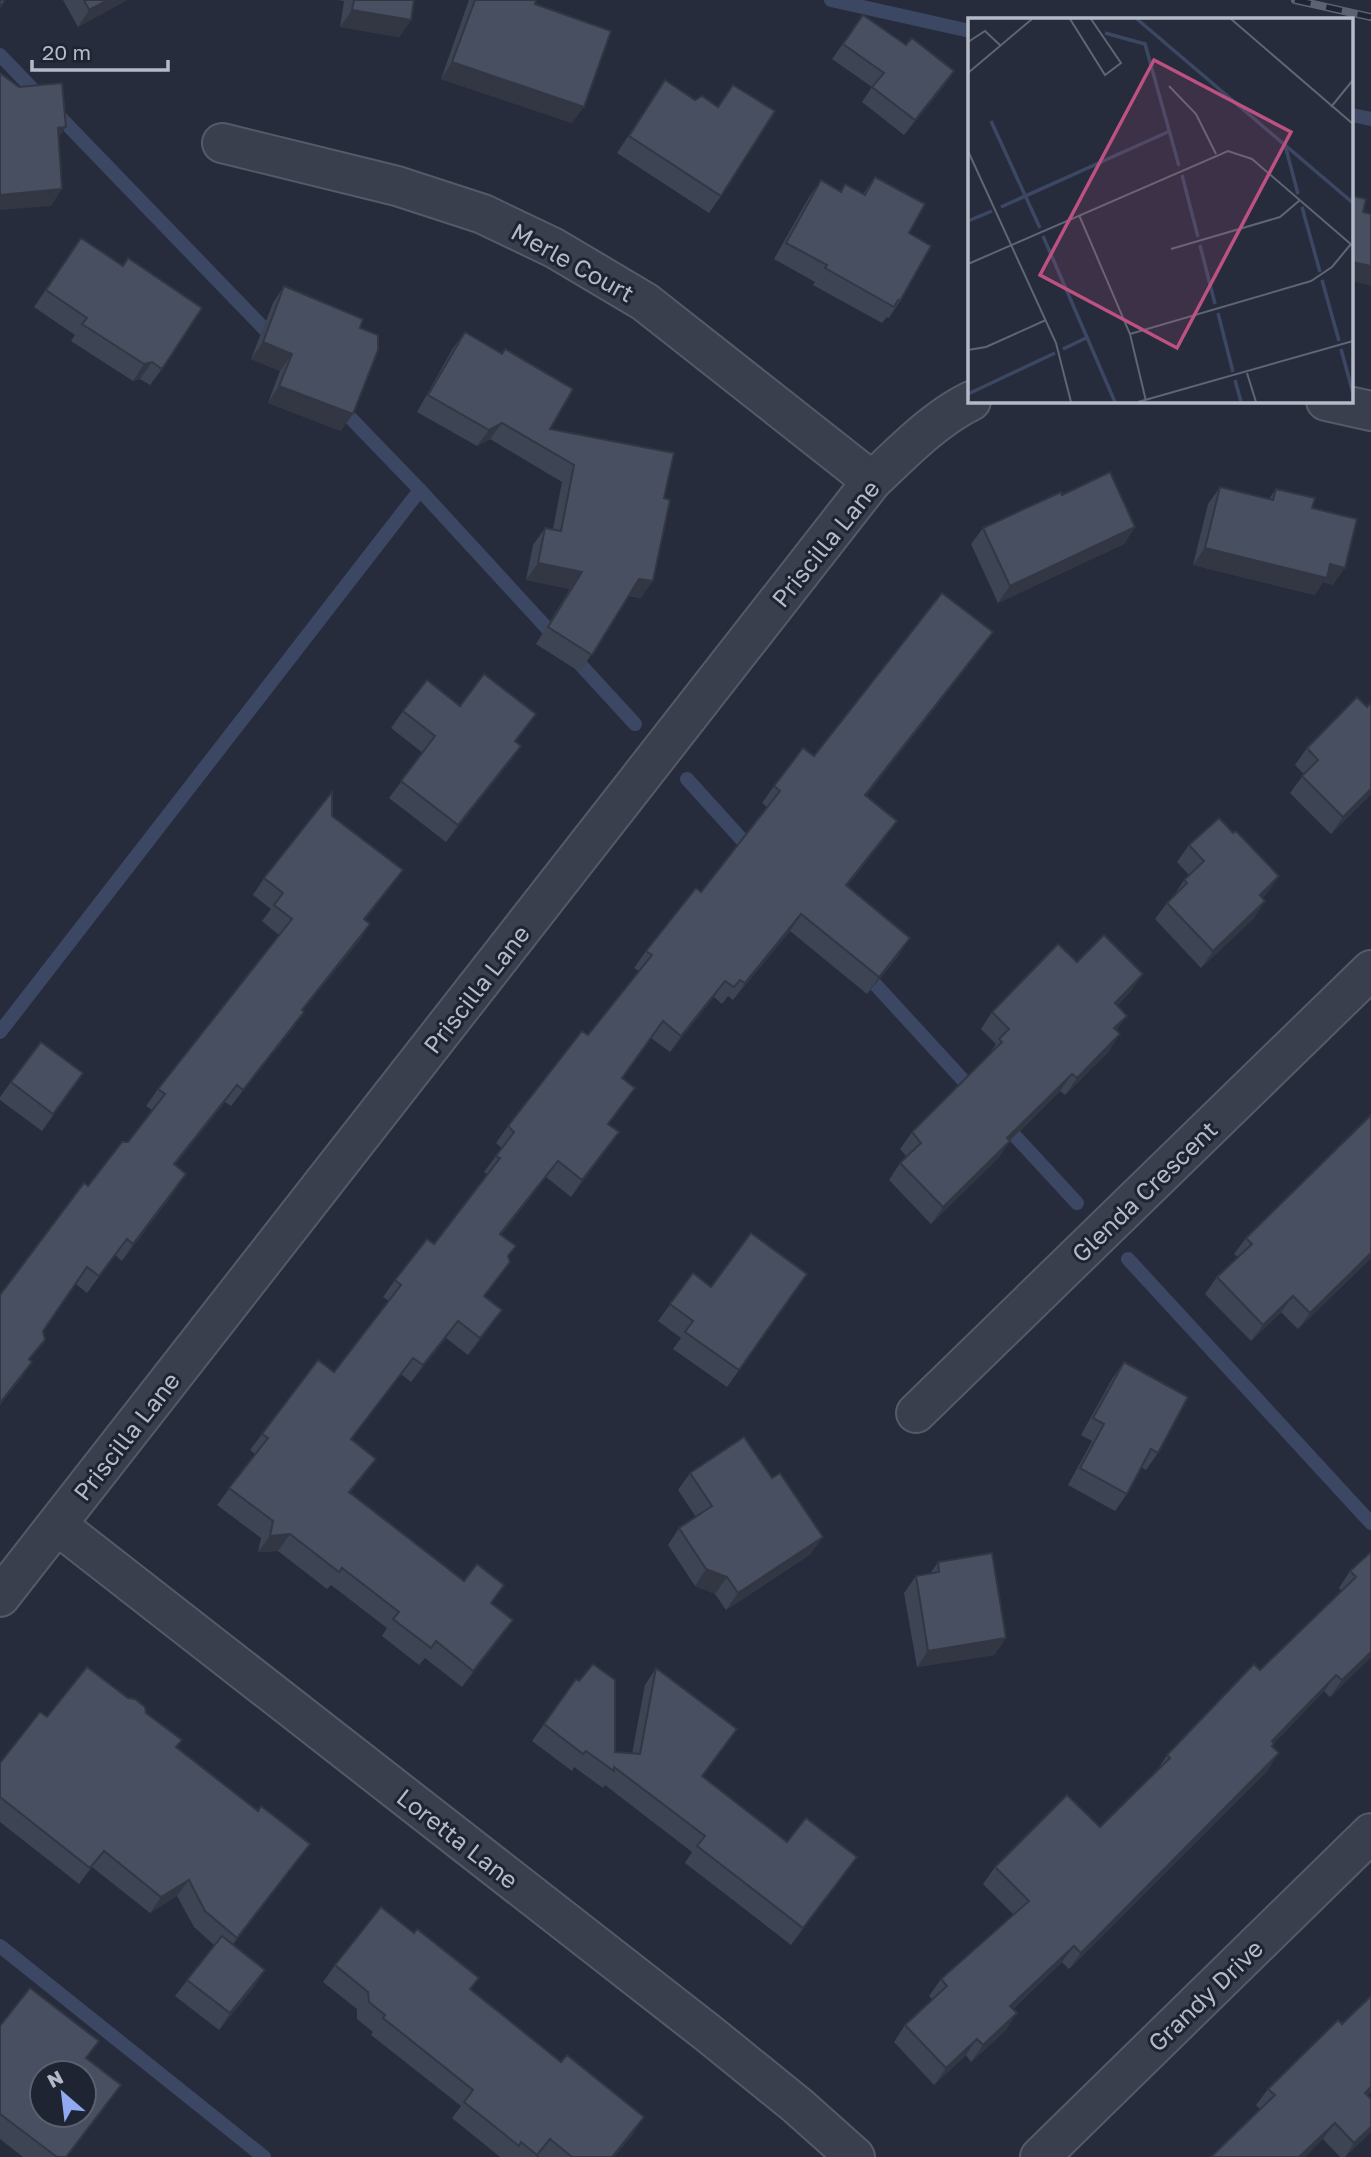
<svg xmlns="http://www.w3.org/2000/svg" width="1371" height="2157" font-family="'Golos Text',sans-serif">
<rect width="100%" height="100%" fill="#262c3c"/>
<g fill="none" stroke-linecap="round" stroke-linejoin="round">
<g stroke="#3c4863" stroke-width="14">
<polyline points="831,0 970,31"/>
<polyline points="0,55 276,341"/>
<polyline points="1352,115 1371,119"/>
<polyline points="339,406 420,490 635,724"/>
<polyline points="687,779 754,853"/>
<polyline points="863,971 975,1093"/>
<polyline points="0,1032 420,490"/>
<polyline points="1003,1123 1077,1203"/>
<polyline points="1128,1259 1371,1523"/>
<polyline points="0,1946 264,2157"/>
</g>
<g stroke="#545a67" stroke-width="42">
<g id="minor">
<polyline points="222,143 397,186 483,214 554,248 645,302 872,481"/>
<polyline points="1326,401 1371,411"/>
<polyline points="916,1413 1371,970"/>
<polyline points="57,1525 708,2033 798,2106 855,2157"/>
<path d="M0,1597L872,481C903,452 933,420 971,401"/>
<polyline points="1040,2157 1371,1833"/>
</g>
</g>
<use href="#minor" stroke="#393f4c" stroke-width="38"/>
<g stroke="#5c6273" stroke-width="8">
<polyline id="rail" points="1295,0 1371,17"/>
</g>
<use href="#rail" stroke="#1e2431" stroke-width="5" stroke-dasharray="16" stroke-linecap="butt"/>
</g>
<g fill="#3d4453">
<polygon points="63,0 127,0 78,27"/>
<polygon points="338,0 414,0 411,20 399,37 340,27 344,1"/>
<polygon points="469,0 536,0 535,4 572,123 441,79"/>
<polygon points="863,15 906,45 954,71 944,86 904,135 862,102 872,87 832,59"/>
<polygon points="665,80 695,100 718,106 733,85 721,196 709,213 617,153"/>
<polygon points="875,177 909,233 900,301 889,318 887,317 882,323 813,285 815,282 774,259 809,197 821,180 841,191 845,184 863,194"/>
<polygon points="81,238 162,369 150,385 140,379 133,381 71,341 75,335 34,307"/>
<polygon points="284,286 360,328 341,431 268,403 280,371 251,359 273,303"/>
<polygon points="465,332 502,353 505,349 550,429 674,453 641,598 629,596 580,672 536,644 570,589 526,580 533,545 545,528 553,529 562,482 490,439 477,446 417,412 453,348"/>
<polygon points="1220,487 1269,499 1276,489 1312,508 1333,585 1323,582 1315,595 1193,565 1208,504"/>
<polygon points="1062,495 1135,527 1124,544 998,603 971,544 983,528"/>
<polygon points="981,649 866,796 885,838 847,886 899,955 867,994 790,931 733,1000 728,996 722,1004 714,997 670,1052 651,1038 622,1078 609,1124 607,1149 571,1197 546,1177 501,1235 510,1262 484,1297 502,1310 490,1327 468,1355 446,1338 411,1382 401,1374 351,1439 376,1459 350,1493 491,1603 501,1637 462,1687 425,1658 419,1665 382,1636 387,1628 331,1585 327,1589 278,1551 258,1552 261,1538 217,1505 255,1454 250,1450 262,1434 334,1372 389,1301 383,1297 395,1280 434,1244 487,1174 484,1172 502,1148 496,1143 508,1126 588,1035 639,971 634,968 646,951 701,892 767,807 762,803 774,786 814,756"/>
<polygon points="460,706 524,731 515,742 521,746 509,763 446,842 389,798 423,753 391,728 403,711"/>
<polygon points="1307,748 1371,794 1331,834 1290,793 1304,774 1295,765"/>
<polygon points="332,816 403,870 365,920 370,924 359,941 303,1010 304,1012 293,1028 231,1106 225,1102 175,1165 175,1191 122,1261 115,1255 87,1293 76,1284 43,1331 30,1360 32,1362 0,1405 0,1295 88,1186 128,1142 152,1110 146,1106 158,1089 279,935 262,921 271,909 253,895 264,878"/>
<polygon points="1233,833 1279,876 1267,893 1262,898 1254,918 1201,968 1155,919 1167,903 1173,897 1184,880 1189,875 1177,862 1189,845"/>
<polygon points="1077,962 1131,991 1117,1006 1127,1016 1116,1030 1109,1051 1065,1095 1060,1091 1010,1141 998,1158 931,1224 889,1180 900,1163 907,1157 900,1149 912,1132 988,1056 996,1044 981,1029 992,1012"/>
<polygon points="83,1073 42,1131 0,1100 0,1097 11,1082"/>
<polygon points="1371,1115 1371,1258 1298,1329 1281,1312 1251,1341 1205,1294 1217,1277 1238,1257 1234,1254 1246,1238"/>
<polygon points="693,1273 711,1287 807,1274 727,1387 673,1349 681,1338 658,1321"/>
<polygon points="1124,1362 1158,1453 1146,1470 1141,1467 1127,1494 1115,1511 1068,1485 1092,1441 1081,1435 1112,1379"/>
<polygon points="690,1473 772,1478 811,1554 726,1610 715,1594 695,1586 668,1545 679,1528 696,1517 678,1490"/>
<polygon points="1371,1552 1371,1657 1330,1697 1324,1691 1274,1743 1268,1770 1069,1969 1062,1962 1013,2009 1006,2030 971,2062 966,2055 934,2085 894,2042 905,2025 933,2000 929,1996 941,1979 1014,1915 983,1884 995,1867 1100,1827 1156,1772 1167,1755 1260,1670 1341,1591 1339,1588 1350,1571"/>
<polygon points="938,1562 1006,1638 994,1655 917,1667 904,1593 916,1576 930,1574"/>
<polygon points="656,1668 725,1746 703,1776 787,1842 857,1857 791,1945 685,1863 692,1852 605,1785 603,1788 574,1767 572,1771 532,1741 576,1679 615,1752 632,1754 645,1685"/>
<polygon points="146,1713 176,1748 258,1811 310,1844 233,1945 265,1970 254,1987 219,2030 175,1996 214,1945 194,1927 177,1896 150,1913 92,1867 79,1884 0,1822 0,1763 47,1717"/>
<polygon points="414,1933 479,1978 471,1989 633,2134 614,2157 540,2157 538,2156 537,2157 500,2157 452,2118 461,2106 371,2035 373,2032 357,2019 357,2009 323,1982 335,1965"/>
<polygon points="0,2026 87,2059 109,2102 67,2157 23,2157 0,2139"/>
<polygon points="1268,2089 1368,2095 1371,2132 1345,2157 1340,2157 1323,2139 1260,2109 1256,2105"/>
</g>
<g fill="#323743">
<polygon points="108,0 127,0 78,27 89,10"/>
<polygon points="352,10 411,20 399,37 340,27"/>
<polygon points="452,62 584,107 572,123 441,79"/>
<polygon points="954,71 944,86 904,135 915,120"/>
<polygon points="66,127 54,144 58,128"/>
<polygon points="62,189 51,206 0,210 0,195"/>
<polygon points="1352,262 1371,266 1371,286 1352,281"/>
<polygon points="263,342 292,354 280,371 251,359"/>
<polygon points="152,362 140,379 133,381 144,364"/>
<polygon points="279,386 353,414 341,431 268,403"/>
<polygon points="502,423 490,439 477,446 489,430"/>
<polygon points="1135,527 1124,544 998,603 1010,586"/>
<polygon points="1205,548 1330,564 1345,568 1333,585 1323,582 1315,595 1193,565"/>
<polygon points="538,563 582,572 570,589 526,580"/>
<polygon points="639,579 653,581 641,598 628,595"/>
<polygon points="993,632 981,649 853,812 865,795"/>
<polygon points="521,746 509,763 446,842 458,825"/>
<polygon points="1371,789 1371,794 1331,834 1343,817"/>
<polygon points="897,821 885,838 834,902 846,885"/>
<polygon points="403,870 391,887 352,936 364,919"/>
<polygon points="1279,876 1267,893 1248,912 1260,895"/>
<polygon points="1265,901 1254,918 1201,968 1213,951"/>
<polygon points="801,914 790,931 733,1000 745,983"/>
<polygon points="370,924 359,941 290,1026 302,1010"/>
<polygon points="910,938 899,955 867,994 879,977"/>
<polygon points="1143,974 1131,991 1103,1020 1115,1003"/>
<polygon points="725,981 714,997 670,1052 681,1036"/>
<polygon points="304,1012 293,1028 231,1106 243,1090"/>
<polygon points="1127,1016 1115,1032 1114,1028"/>
<polygon points="1120,1034 1109,1051 1065,1095 1077,1078"/>
<polygon points="1072,1074 1060,1091 995,1155 1007,1138"/>
<polygon points="237,1085 225,1102 162,1181 174,1164"/>
<polygon points="619,1132 607,1149 571,1197 582,1180"/>
<polygon points="1010,1141 998,1158 931,1224 943,1207"/>
<polygon points="558,1161 546,1177 488,1251 500,1234"/>
<polygon points="186,1174 175,1191 122,1261 133,1244"/>
<polygon points="1371,1253 1371,1258 1298,1329 1310,1313"/>
<polygon points="1293,1296 1281,1312 1251,1341 1263,1325"/>
<polygon points="502,1310 490,1327 468,1355 480,1338"/>
<polygon points="458,1321 446,1338 411,1382 423,1365"/>
<polygon points="32,1362 21,1379 0,1405 0,1403"/>
<polygon points="376,1459 364,1475 337,1508 349,1492"/>
<polygon points="290,1534 278,1551 258,1552 270,1536"/>
<polygon points="823,1537 811,1554 726,1610 738,1593"/>
<polygon points="706,1569 727,1577 715,1594 695,1586"/>
<polygon points="513,1620 501,1637 462,1687 473,1671"/>
<polygon points="1006,1638 994,1655 917,1667 928,1651"/>
<polygon points="1371,1652 1371,1657 1330,1697 1342,1680"/>
<polygon points="1336,1675 1324,1691 1260,1757 1272,1741"/>
<polygon points="1279,1753 1268,1770 1069,1969 1081,1953"/>
<polygon points="310,1844 298,1860 226,1954 237,1938"/>
<polygon points="857,1857 845,1874 791,1945 803,1928"/>
<polygon points="189,1880 177,1896 150,1913 161,1897"/>
<polygon points="1074,1946 1062,1962 998,2022 1010,2006"/>
<polygon points="265,1970 254,1987 219,2030 230,2013"/>
<polygon points="1017,2013 1006,2030 971,2062 983,2045"/>
<polygon points="977,2039 966,2055 934,2085 946,2068"/>
<polygon points="121,2085 67,2157 66,2157"/>
<polygon points="1371,2087 1371,2092 1353,2110 1365,2093"/>
<polygon points="644,2117 633,2134 614,2157 612,2157"/>
<polygon points="1335,2123 1323,2139 1305,2157 1299,2157"/>
<polygon points="1371,2127 1371,2132 1345,2157 1354,2143"/>
</g>
<g fill="#474f60" stroke="#323743" stroke-width="2" fill-rule="evenodd">
<polygon points="0,0 5,0 0,7"/>
<polygon points="84,0 108,0 89,10"/>
<polygon points="354,0 414,0 411,20 352,10"/>
<polygon points="475,0 536,0 535,4 611,31 584,107 452,62"/>
<polygon points="863,15 906,45 912,38 954,71 915,120 872,87 884,73 843,44"/>
<polygon points="0,73 19,87 62,83 66,127 58,128 62,189 0,195"/>
<polygon points="665,80 695,100 702,96 718,107 733,85 775,111 721,196 629,136"/>
<polygon points="875,177 925,204 909,233 931,246 900,301 898,300 894,307 825,268 827,265 786,243 821,180 841,192 845,184 865,195"/>
<polygon points="1352,196 1366,199 1363,212 1371,214 1371,266 1352,262"/>
<polygon points="81,238 123,266 128,258 202,308 162,369 152,362 144,364 82,324 87,318 46,290"/>
<polygon points="284,286 363,319 360,328 378,335 378,350 353,414 279,386 292,354 263,342"/>
<polygon points="465,332 502,354 505,349 573,389 550,429 674,453 664,498 670,500 653,581 639,579 592,655 548,627 582,572 538,563 545,528 561,531 574,465 502,423 489,430 428,395"/>
<polygon points="1110,472 1135,527 1010,586 983,528 1061,492 1062,495"/>
<polygon points="1220,487 1273,500 1276,489 1315,498 1312,508 1357,519 1345,568 1330,564 1327,578 1205,548"/>
<polygon points="942,593 993,632 865,795 897,821 846,885 910,938 879,977 801,914 745,983 740,980 734,987 725,981 681,1036 663,1021 622,1078 635,1088 608,1124 619,1132 582,1180 558,1161 500,1234 516,1246 508,1256 510,1262 484,1296 502,1310 480,1338 458,1321 423,1365 413,1358 351,1439 376,1459 349,1492 464,1581 477,1564 504,1585 491,1603 513,1620 473,1671 436,1641 431,1648 393,1619 399,1612 342,1568 339,1572 290,1534 270,1536 273,1521 229,1488 268,1438 262,1434 318,1360 334,1372 401,1285 395,1280 427,1239 434,1244 500,1158 496,1156 514,1132 508,1126 582,1031 588,1035 652,955 646,951 696,888 701,892 780,791 774,786 803,748 814,756"/>
<polygon points="484,674 536,714 515,741 521,746 458,825 401,781 435,736 403,711 427,680 460,706"/>
<polygon points="1357,697 1367,707 1369,704 1371,706 1371,789 1343,817 1302,776 1318,760 1307,748"/>
<polygon points="332,792 332,816 403,870 364,919 370,924 302,1010 304,1012 243,1090 237,1085 174,1164 186,1174 133,1244 127,1239 99,1276 87,1267 43,1331 45,1340 29,1359 32,1362 0,1403 0,1295 84,1183 88,1186 122,1142 128,1142 165,1094 158,1089 292,919 274,905 283,893 264,878"/>
<polygon points="1219,818 1233,833 1236,831 1279,876 1260,895 1265,901 1213,951 1167,903 1187,883 1184,880 1204,861 1189,845"/>
<polygon points="1104,935 1143,974 1115,1003 1127,1016 1114,1028 1120,1034 1077,1078 1072,1074 1007,1138 1010,1141 943,1207 900,1163 921,1143 912,1132 1002,1042 999,1039 1009,1029 992,1012 1058,944 1077,962"/>
<polygon points="41,1042 83,1073 53,1114 11,1082"/>
<polygon points="1371,1115 1371,1253 1310,1313 1293,1296 1263,1325 1217,1277 1252,1244 1246,1238"/>
<polygon points="751,1233 807,1274 739,1370 685,1332 693,1321 670,1304 693,1273 711,1287"/>
<polygon points="1124,1362 1188,1397 1158,1453 1151,1449 1127,1494 1080,1468 1104,1424 1093,1418"/>
<polygon points="744,1437 772,1478 780,1473 823,1537 738,1593 727,1577 706,1569 679,1528 712,1506 690,1473"/>
<polygon points="1371,1552 1371,1652 1342,1680 1336,1675 1272,1741 1274,1743 1272,1746 1279,1753 1081,1953 1074,1946 1010,2006 1017,2013 983,2045 977,2039 946,2068 905,2025 947,1986 941,1979 1029,1901 995,1867 1067,1795 1100,1827 1170,1758 1167,1755 1254,1664 1260,1670 1356,1577 1350,1571"/>
<polygon points="992,1553 1006,1638 928,1651 916,1576 939,1572 938,1562"/>
<polygon points="593,1664 615,1680 615,1752 640,1754 656,1668 737,1729 702,1776 787,1842 806,1818 857,1857 803,1928 697,1846 705,1836 614,1767 614,1771 586,1751 583,1754 544,1724 576,1679 579,1681"/>
<polygon points="87,1667 128,1698 135,1699 145,1707 146,1713 182,1740 176,1747 258,1811 261,1806 310,1844 237,1938 205,1911 189,1880 161,1897 104,1851 90,1868 0,1797 0,1763 40,1712 47,1717"/>
<polygon points="381,1907 414,1933 417,1929 479,1978 470,1989 561,2062 567,2055 644,2117 612,2157 572,2157 550,2139 537,2155 521,2142 519,2146 464,2102 473,2090 383,2018 385,2015 369,2002 368,1992 335,1965"/>
<polygon points="222,1936 265,1970 230,2013 187,1980"/>
<path d="M30,1988L99,2041L86,2058L121,2085L66,2157H57L0,2114V2026ZM42,2073H84V2115H42Z"/>
<polygon points="1371,1996 1371,2087 1365,2093 1371,2099 1371,2127 1354,2143 1335,2123 1299,2157 1211,2157 1275,2095 1268,2089 1338,2020 1342,2024"/>
</g>
<g text-anchor="middle" dominant-baseline="central" stroke-width="6" stroke-linejoin="round" paint-order="stroke">
<g font-size="24" fill="#b5bac7" stroke="#1e2431">
<text transform="translate(573 262) rotate(29)">Merle Court</text>
<text transform="translate(825 543) rotate(-51)">Priscilla Lane</text>
<text transform="translate(476 989) rotate(-52)">Priscilla Lane</text>
<text transform="translate(1144 1191) rotate(-44)">Glenda Crescent</text>
<text transform="translate(126 1436) rotate(-52)">Priscilla Lane</text>
<text transform="translate(458 1838) rotate(38)">Loretta Lane</text>
<text transform="translate(1205 1995) rotate(-44)">Grandy Drive</text>
</g>
</g>
<g transform="translate(968 18)">
<rect width="385" height="385" fill="#262c3c"/>
<path fill="none" stroke="#3c4863" stroke-width="3.5" d="M169,1L385,185M137,15L177,26L211,148M23,103L72,210M317,127L330,176M214,157L230,219M33,189L202,113M334,189L352,254M0,203L24,193M75,218L147,384M232,227L247,286M354,262L371,323M250,295L265,354M95,331L118,320M373,331L385,375M267,362L273,384M0,376L87,335"/>
<path fill="none" stroke="#5f6574" stroke-width="2" d="M102,1L137,57L153,45L123,1M263,1L385,106M0,24L17,13L33,28M0,55L64,1M201,68L228,96L248,136M363,89L385,62M0,133L88,325L103,384M111,197L162,316L178,383M203,231L312,199L332,182M0,246L260,133L284,141L385,228M162,316L343,263L364,249L383,226M0,332L18,329L78,302M279,355L288,384M170,384L385,323"/>
<path fill="#bd5181" fill-opacity="0.15" stroke="#bd5181" stroke-width="3.5" d="M186,42L323,114L209,330L72,257Z"/>
<rect width="385" height="385" fill="none" stroke="#b5bac7" stroke-width="3.5"/>
</g>
<g transform="translate(63 2094) rotate(332)"><circle r="33" fill="#1e2431" stroke="#5a606d" stroke-width="2"/>
<path d="M0-5L12 26L0 18L-12 26Z" fill="#91a9f0"/>
<text y="-10" font-size="19" font-weight="bold" text-anchor="middle" fill="#b5bac7">N</text>
</g>
<path d="M32 60v10h136v-10" fill="none" stroke="#b5bac7" stroke-width="3.5"/>
<text x="42" y="60" font-size="21" fill="#b5bac7" stroke="#1e2431" stroke-width="5" paint-order="stroke">20 m</text>
</svg>
